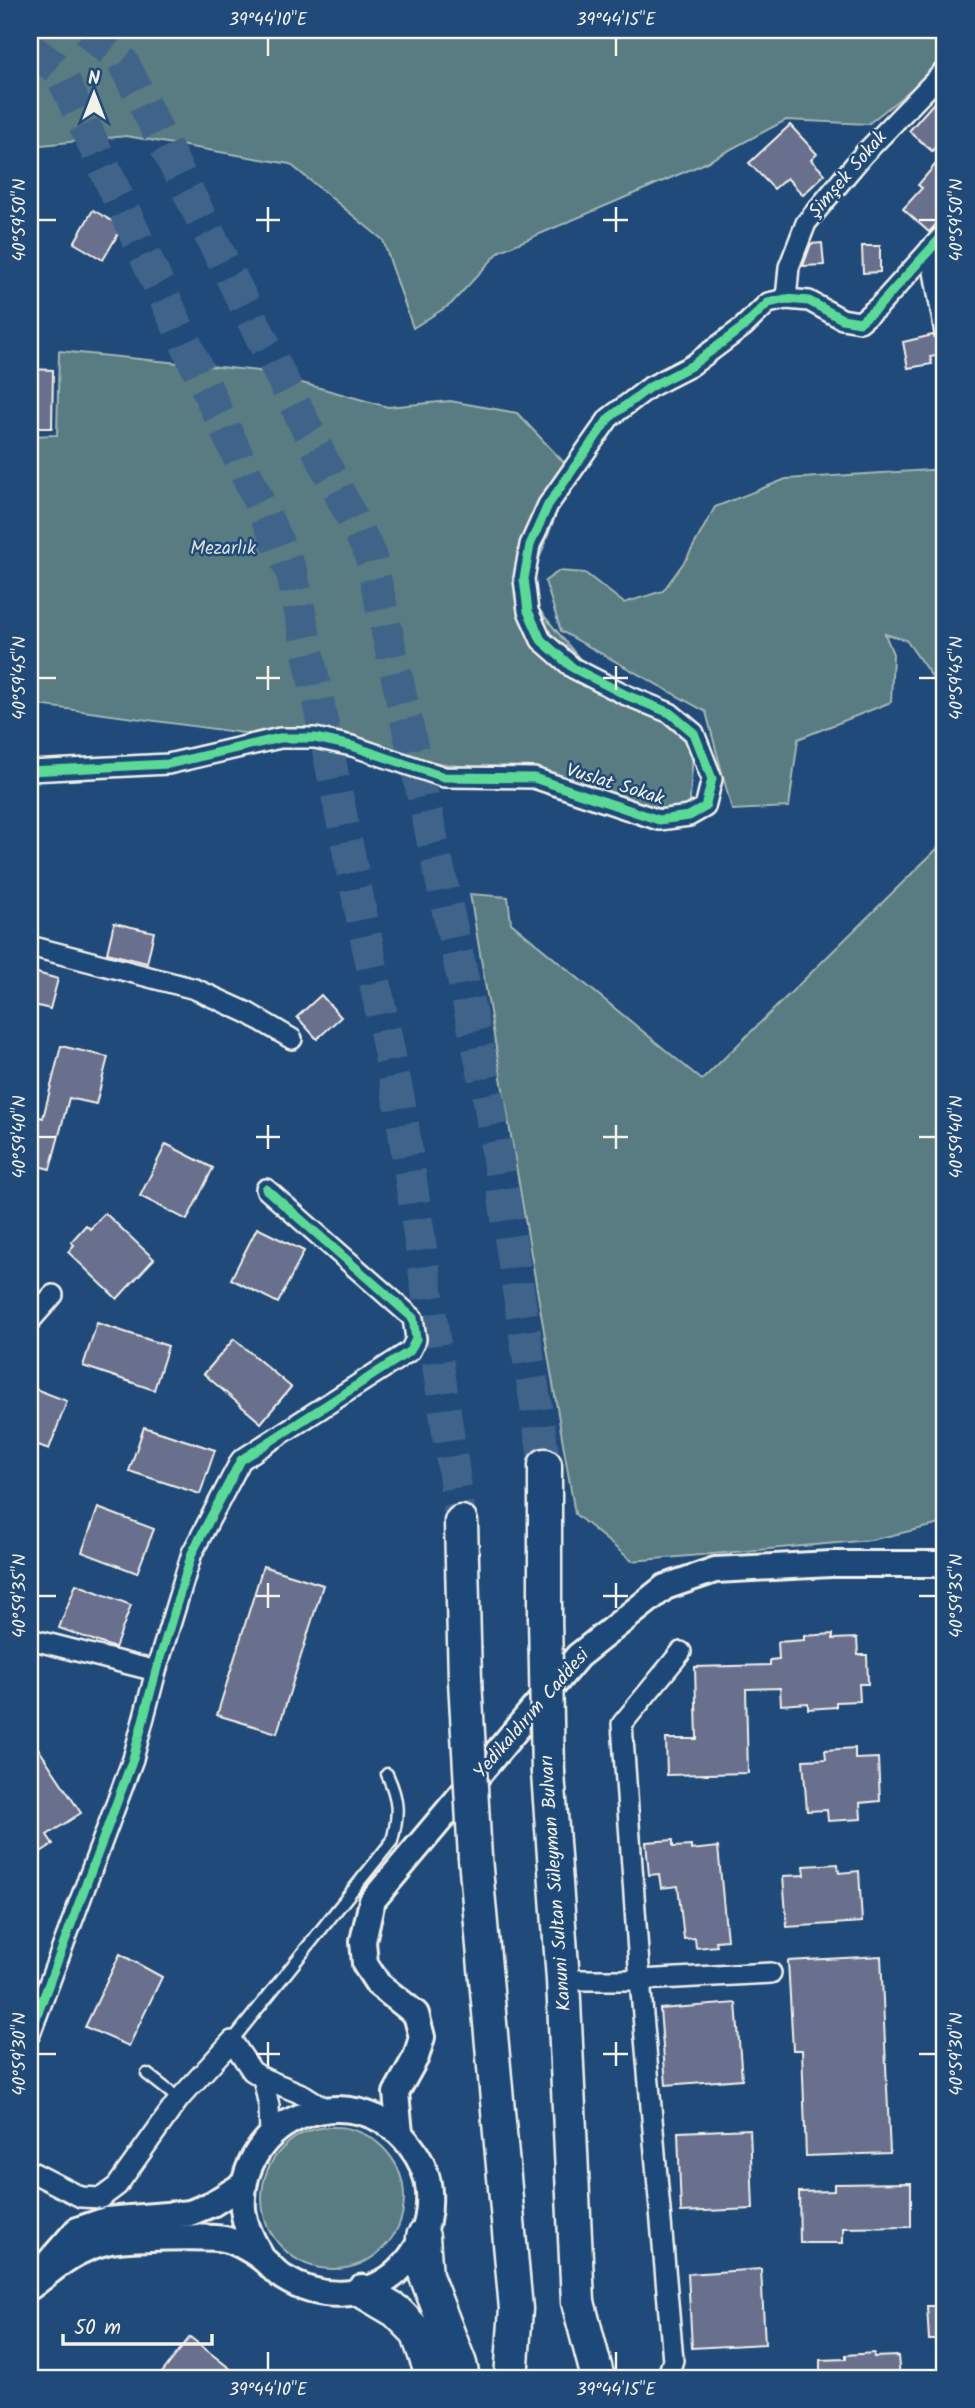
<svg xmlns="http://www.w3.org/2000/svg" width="975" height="2408" font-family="Kalam,sans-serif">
<rect width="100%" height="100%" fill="#1f4a7a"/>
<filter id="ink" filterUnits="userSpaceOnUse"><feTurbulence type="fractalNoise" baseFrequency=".0143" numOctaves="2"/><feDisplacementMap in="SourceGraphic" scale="14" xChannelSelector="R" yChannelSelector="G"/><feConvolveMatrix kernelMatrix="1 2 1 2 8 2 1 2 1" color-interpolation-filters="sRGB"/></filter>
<g filter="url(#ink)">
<g fill="#597c81" stroke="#a6b6b4" stroke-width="2">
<polygon points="30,30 945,30 945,63 868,124 786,120 703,164 500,251 451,304 413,328 383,240 290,164 126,136 42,145 30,138"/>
<polygon points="59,351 259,371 388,407 450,401 517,413 572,471 526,594 597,680 694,733 689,816 534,778 280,738 30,704 30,436 57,435"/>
<polygon points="945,469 945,695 906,640 885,634 893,654 891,702 798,739 789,807 732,810 706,712 561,631 545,581 559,571 585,573 624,603 663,591 687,558 715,507 786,479"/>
<polygon points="945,841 945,1523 871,1540 632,1561 575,1514 470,894 508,897 511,923 702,1080"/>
<circle cx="333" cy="2198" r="71"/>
</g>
<g fill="#69708d" stroke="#f4f1e8" stroke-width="2">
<polygon points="945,90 945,136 932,151 909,131"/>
<polygon points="790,125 817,154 811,160 825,174 803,195 787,178 774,189 749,163"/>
<polygon points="945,153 945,215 929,232 903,209 922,188 918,185"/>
<polygon points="93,210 122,227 103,260 74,243"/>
<polygon points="822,243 824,265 803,266 811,244"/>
<polygon points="862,246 880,246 880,272 863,273"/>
<polygon points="933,335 939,344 942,355 930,357 932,364 908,368 903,342"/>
<polygon points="30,369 53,370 52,428 30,428"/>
<polygon points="114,923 154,932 147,963 107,953"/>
<polygon points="30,971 58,979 50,1009 30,1004"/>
<polygon points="321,995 341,1017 317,1039 297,1017"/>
<polygon points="61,1046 108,1057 96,1104 69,1098 50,1169 30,1164 30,1114 43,1118"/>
<polygon points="166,1144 213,1168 187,1220 140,1196"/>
<polygon points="105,1213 154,1259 117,1299 68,1252 74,1245 71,1242 86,1225 90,1229"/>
<polygon points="257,1228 304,1251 278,1303 231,1279"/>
<polygon points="97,1323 168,1346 154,1390 83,1366"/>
<polygon points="234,1339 291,1387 261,1423 204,1374"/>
<polygon points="30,1387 67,1401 49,1449 30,1442"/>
<polygon points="144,1427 215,1450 200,1494 129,1471"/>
<polygon points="98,1508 154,1529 137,1573 82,1552"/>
<polygon points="263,1566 323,1585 277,1733 217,1715"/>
<polygon points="76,1584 131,1605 115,1648 59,1628"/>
<polygon points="833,1634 833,1639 857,1638 858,1655 867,1655 868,1684 859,1684 860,1701 836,1702 836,1707 808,1709 808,1703 781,1705 780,1688 746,1689 748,1773 667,1775 666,1739 697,1739 695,1667 770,1665 770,1660 779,1659 778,1642 804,1640 804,1636"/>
<polygon points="30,1736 81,1813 47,1835 53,1844 30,1859"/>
<polygon points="855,1748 855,1759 878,1758 880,1801 860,1803 861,1819 828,1821 827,1810 807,1811 803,1760 826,1759 825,1750"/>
<polygon points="673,1840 673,1847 691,1846 691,1850 718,1847 727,1940 716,1941 717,1946 696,1948 695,1938 684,1939 678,1886 661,1888 659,1874 649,1875 646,1842"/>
<polygon points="838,1864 839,1873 859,1871 862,1922 787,1927 783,1876 805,1875 804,1866"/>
<polygon points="120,1954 162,1977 129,2046 85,2027"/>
<polygon points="881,1956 890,2153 806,2156 802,2050 793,2050 788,1961"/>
<polygon points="736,2003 742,2079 666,2085 660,2009"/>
<polygon points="750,2129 753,2209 681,2212 678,2132"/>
<polygon points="911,2183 911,2227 843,2228 843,2243 800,2243 799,2192 834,2191 834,2184"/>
<polygon points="761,2269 765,2344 692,2348 688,2274"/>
<polygon points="927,2306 945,2306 945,2340 929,2340"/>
<polygon points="190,2337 242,2378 158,2378"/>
<polygon points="874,2353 874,2357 898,2356 900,2378 820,2378 820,2360 846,2359 846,2355"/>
</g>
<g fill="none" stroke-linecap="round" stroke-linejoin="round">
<g stroke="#3f638a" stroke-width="32" stroke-dasharray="32 16" stroke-linecap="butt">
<polyline points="86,30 123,62 370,554 488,1094 545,1465"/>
<polyline points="30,49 59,70 292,573 400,1105 461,1522"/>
</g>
<g stroke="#f4f1e8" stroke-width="15">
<g id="service">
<path d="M232,2041L392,1841C399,1814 399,1800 387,1774"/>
<polyline points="147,2074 179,2099"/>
</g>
</g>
<g stroke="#f4f1e8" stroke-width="24">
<g id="minor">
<polyline points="930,249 945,333"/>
<polyline points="786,299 789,267 806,223 863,155 945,70"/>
<polyline points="30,771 168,764 280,738 315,738 352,746 444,777 534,778 659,820 689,816 705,807 712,779 694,733 670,713 626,695 573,668 541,640 528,611 524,579 530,545 548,505 609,418 650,387 691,366 743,327 768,303 786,299 809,301 842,319 860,322 879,306 945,233"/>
<polyline points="30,946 195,989 248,1013 292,1039"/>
<polyline points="30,1321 53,1295"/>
<polyline points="30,1639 156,1671"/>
<polyline points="563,1980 640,1980 771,1973"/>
<polyline points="30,2034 133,1759 156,1671 192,1553 241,1460 410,1351 416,1339 413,1318 266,1189"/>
<polyline points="263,2078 269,2106 270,2135"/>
<polyline points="30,2171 81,2197 101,2198 117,2186 179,2099 232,2041 252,2071 263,2078 304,2095 326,2109"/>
<polyline points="667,2378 673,2360 640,1980 622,1724 681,1652"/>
</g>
</g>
<g stroke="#f4f1e8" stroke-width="30">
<g id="tertiary">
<polyline points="400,2133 396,2093 416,2057 422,2037 416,2014 378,1984 365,1964 363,1941 372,1901 578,1656 665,1587 715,1570 831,1564 945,1564"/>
<polyline points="49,2262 77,2230 106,2220 190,2213 212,2204 244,2184"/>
<path d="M30,2287C45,2276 60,2262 77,2253C85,2249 97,2244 106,2242C124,2238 212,2235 228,2240C239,2243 256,2253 265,2261C271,2266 277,2274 284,2278C319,2300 365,2300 397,2272C421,2250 431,2224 429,2192C428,2174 420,2158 409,2144C352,2073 237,2118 243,2209C245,2227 253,2242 262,2258"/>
</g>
</g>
<g stroke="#f4f1e8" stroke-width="37">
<g id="primary">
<polyline points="545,1465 545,1616"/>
<polyline points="461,1522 465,1680"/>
<polyline points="548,1773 563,1980 578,2302 598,2378"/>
<polyline points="475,1858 516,2309 511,2378"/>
<polyline points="423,2237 426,2276 460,2364 463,2378"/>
<polyline points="362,2291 396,2311 417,2332 433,2378"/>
</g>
</g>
<use href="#service" stroke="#1f4a7a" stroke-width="10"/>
<use href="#minor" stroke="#1f4a7a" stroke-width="19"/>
<use href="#tertiary" stroke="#1f4a7a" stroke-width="24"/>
<use href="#primary" stroke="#1f4a7a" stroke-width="32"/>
<g stroke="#f4f1e8" stroke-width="37" stroke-linecap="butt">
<g id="primary-bridge">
<polyline points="545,1616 548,1773"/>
<polyline points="465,1680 475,1858"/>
</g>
</g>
<use href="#primary-bridge" stroke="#1f4a7a" stroke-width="32"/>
<g stroke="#1f4a7a" stroke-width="13">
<g id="cycleway">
<polyline points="30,771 168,764 280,738 315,738 352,746 444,777 534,778 659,820 689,816 705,807 712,779 694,733 670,713 626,695 573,668 541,640 528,611 524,579 530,545 548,505 609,418 650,387 691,366 743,327 768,303 786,299 809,301 842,319 860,322 879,306 945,233"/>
<polyline points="30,2034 133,1759 156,1671 192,1553 241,1460 410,1351 416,1339 413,1318 266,1189"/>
</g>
</g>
<use href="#cycleway" stroke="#5adb95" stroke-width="9"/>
</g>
</g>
<path fill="none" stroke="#f4f1e8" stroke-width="2.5" d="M268,38V56M616,38V56M268,207V232M616,207V232M38,220H56M256,220H280M603,220H628M919,220H936M268,666V690M616,666V690M38,678H56M256,678H280M603,678H628M919,678H936M268,1125V1149M616,1125V1149M38,1137H56M256,1137H280M603,1137H628M919,1137H936M268,1583V1608M616,1583V1608M38,1596H56M256,1596H280M603,1596H628M919,1596H936M268,2042V2066M616,2042V2066M38,2054H56M256,2054H280M603,2054H628M919,2054H936M268,2352V2370M616,2352V2370"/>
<g text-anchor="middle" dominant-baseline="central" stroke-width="5" stroke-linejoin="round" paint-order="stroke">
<g font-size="19" fill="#f4f1e8" stroke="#1f4a7a">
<text transform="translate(848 175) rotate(-49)">Şimşek Sokak</text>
<text transform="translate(615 785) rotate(17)">Vuslat Sokak</text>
<text transform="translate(532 1714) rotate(-49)">Yedikaldırım Caddesi</text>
<text transform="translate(556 1883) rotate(-94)">Kanuni Sultan Süleyman Bulvarı</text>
</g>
<g font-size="19" fill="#dddfd9" stroke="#1f4a7a">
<text x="223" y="549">Mezarlık</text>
</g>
</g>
<rect width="975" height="2408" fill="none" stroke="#1f4a7a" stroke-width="77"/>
<g transform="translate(94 94)" stroke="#1f4a7a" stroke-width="5" paint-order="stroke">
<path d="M0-5L12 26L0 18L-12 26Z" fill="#f4f1e8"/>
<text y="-10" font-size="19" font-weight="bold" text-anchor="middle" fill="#f4f1e8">N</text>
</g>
<path d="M63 2334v10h149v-10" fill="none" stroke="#f4f1e8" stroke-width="3.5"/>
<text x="74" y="2334" font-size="21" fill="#f4f1e8" stroke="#1f4a7a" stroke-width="5" paint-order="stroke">50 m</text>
<rect x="38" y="38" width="898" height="2332" fill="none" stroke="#f4f1e8" stroke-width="2.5"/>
<g font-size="18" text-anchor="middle" fill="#f4f1e8">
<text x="268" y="25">39°44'10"E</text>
<text x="616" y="25">39°44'15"E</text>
<text transform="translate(19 220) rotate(-90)" y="6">40°59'50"N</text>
<text transform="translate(956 220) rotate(-90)" y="6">40°59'50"N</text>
<text transform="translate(19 678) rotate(-90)" y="6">40°59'45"N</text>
<text transform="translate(956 678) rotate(-90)" y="6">40°59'45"N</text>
<text transform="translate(19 1137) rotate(-90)" y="6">40°59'40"N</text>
<text transform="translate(956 1137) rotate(-90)" y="6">40°59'40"N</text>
<text transform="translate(19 1596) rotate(-90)" y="6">40°59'35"N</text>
<text transform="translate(956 1596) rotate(-90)" y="6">40°59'35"N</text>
<text transform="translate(19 2054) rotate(-90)" y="6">40°59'30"N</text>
<text transform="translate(956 2054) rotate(-90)" y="6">40°59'30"N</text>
<text x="268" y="2395">39°44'10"E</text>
<text x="616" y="2395">39°44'15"E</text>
</g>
</svg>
